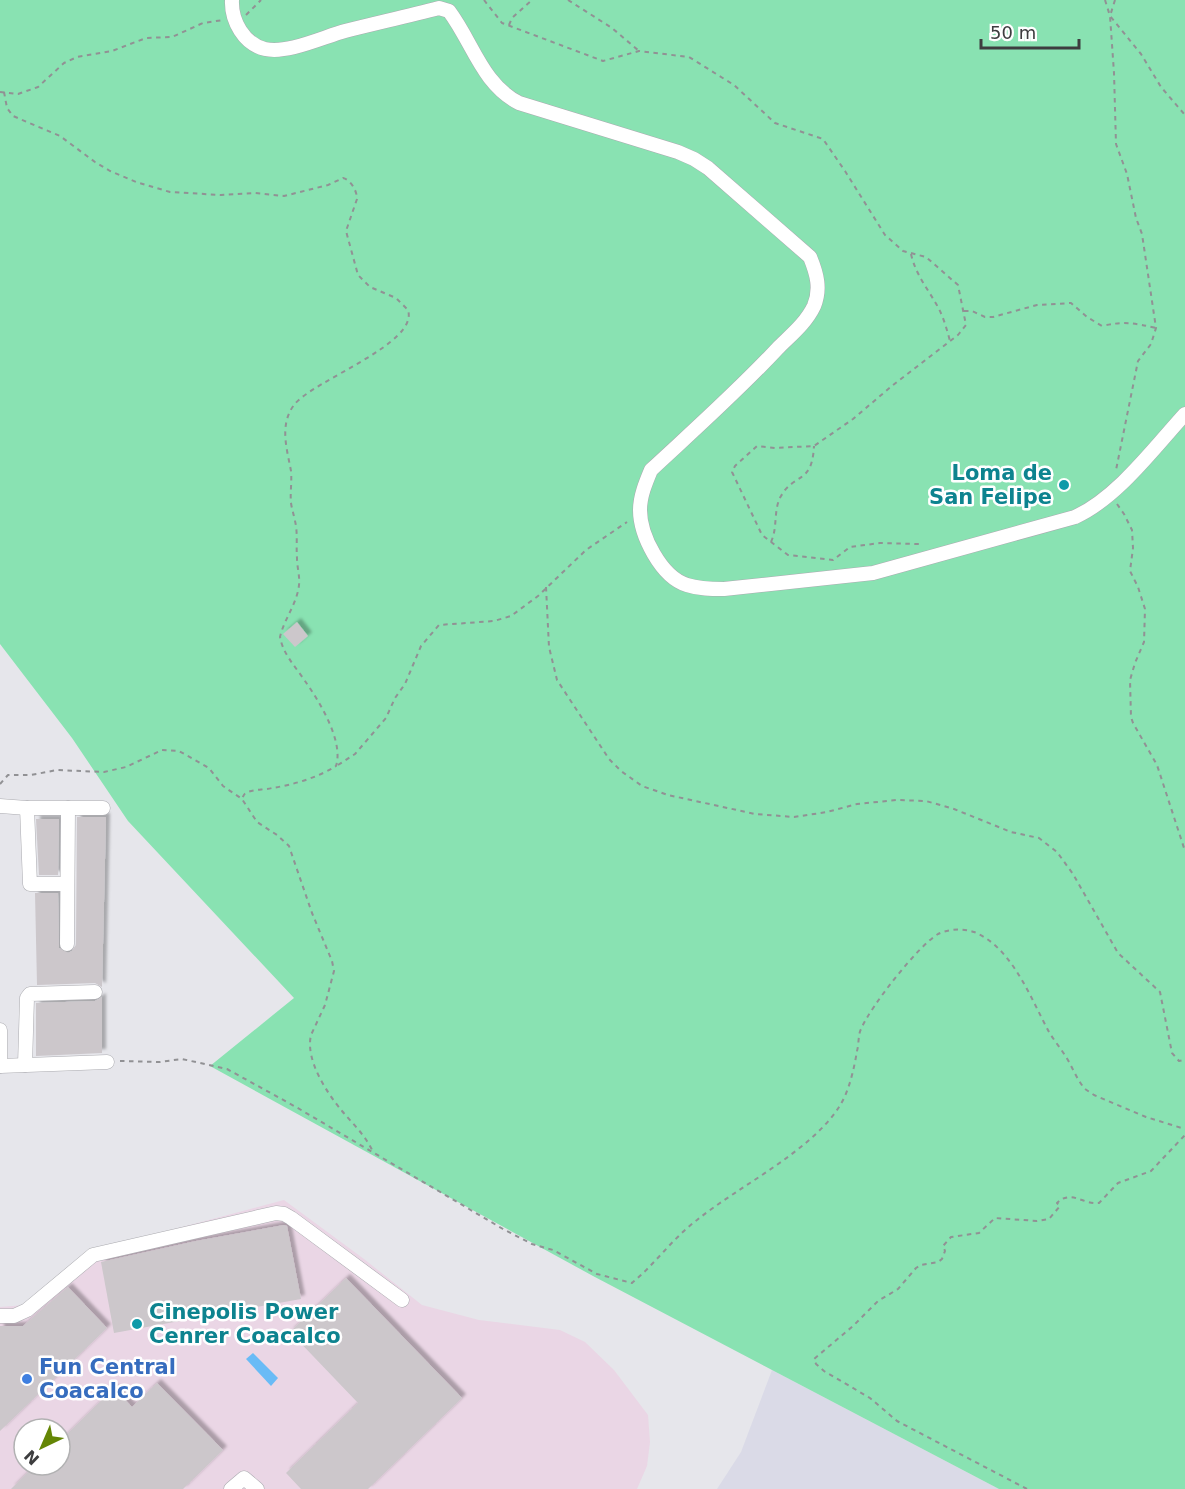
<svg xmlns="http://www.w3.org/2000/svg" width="1185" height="1489" font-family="'DejaVu Sans',sans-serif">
<defs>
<filter id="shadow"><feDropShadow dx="4" dy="-4" stdDeviation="1.5" flood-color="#0004"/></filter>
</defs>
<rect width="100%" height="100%" fill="#e6e6eb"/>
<path fill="#ead6e5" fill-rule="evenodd" d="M284,1200L364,1259L422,1305L479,1320L560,1330L585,1342L614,1370L648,1415L650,1442L647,1466L637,1489H0V1307L26,1305L84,1253ZM24,1429H60V1465H24Z"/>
<polygon fill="#dadae7" points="772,1370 999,1489 717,1489 741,1452"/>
<polygon fill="#89e2b2" points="0,0 1185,0 1185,1489 999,1489 593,1276 210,1066 294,998 128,821 72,738 0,644"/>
<polygon fill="#69bbf6" points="253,1353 278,1378 271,1386 246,1359"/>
<g fill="#ccc7cb" filter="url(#shadow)">
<polygon points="297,622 308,636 295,647 283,634"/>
<polygon points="77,817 106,817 102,987 95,983 37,985 35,893 58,893 59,948 68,953 72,951 76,945"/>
<polygon points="36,819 59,819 58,875 39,875"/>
<polygon points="102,997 102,1053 36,1056 36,1003 95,1001"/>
<polygon points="284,1225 287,1226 301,1299 114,1333 101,1262 196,1241"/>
<polygon points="346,1278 462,1398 368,1489 301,1489 286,1473 358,1403 290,1332"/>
<polygon points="68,1287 107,1328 0,1431 0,1326 23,1326"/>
<polygon points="157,1383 223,1450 183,1489 11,1489 35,1465 60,1465 60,1441 114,1388 132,1407"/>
</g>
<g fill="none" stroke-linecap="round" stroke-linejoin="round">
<g stroke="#ababb0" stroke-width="15">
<g id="minor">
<path d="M232,0C231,21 244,44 265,49C288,54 323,37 345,31C377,23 408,16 439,8L449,11C473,43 482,84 519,103L678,152L694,159L708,168L810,257C817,274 821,289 814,306C806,323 791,335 778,348C738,391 694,430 651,470C646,482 640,496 640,510C640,535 661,577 687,585C699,589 711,589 724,589L873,573L1075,517C1117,498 1154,448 1185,414"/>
<polyline points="0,806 27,808 103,808"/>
<polyline points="27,808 30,884 67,884"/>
<polyline points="67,944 68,808"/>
<polyline points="0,1030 0,1066"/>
<polyline points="25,1065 27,998 30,994 95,992"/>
<polyline points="0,1066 107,1062"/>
<polyline points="0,1316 14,1316 27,1310 93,1255 276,1213 284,1214 291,1218 402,1300"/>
<polyline points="231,1489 244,1478 257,1489"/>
</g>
</g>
<g stroke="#919194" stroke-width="2" stroke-dasharray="4.5 4.5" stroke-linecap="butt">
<polyline points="484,0 502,23 603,61 639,51 689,57 734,85 775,123 823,139 845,171 885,235 903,251 926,257 958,285 966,325 958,335 893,385 853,419 814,446 775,448 757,446 735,466 732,472 762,535 788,555 833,560 850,547 880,543 919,544 921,546"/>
<polyline points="568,0 612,28 639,51"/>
<polyline points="1105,0 1110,16 1141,54 1161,87 1185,115"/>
<polyline points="1115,0 1110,16 1114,73 1116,144 1127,174 1136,218 1142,234 1156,328 1151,344 1138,361 1116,470"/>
<polyline points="246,15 261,0"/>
<polyline points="509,25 512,18 532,0"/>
<polyline points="0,92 18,94 38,87 64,63 77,57 112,51 146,38 172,37 203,23 223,20"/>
<path d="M4,92L7,108L13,116L60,136L95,162L110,171L136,182L170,192L221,195L255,193L284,196L328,185L343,178C351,180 357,191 357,199L346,231L358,275L370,287L396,298L408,310C419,344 313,380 294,405C279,425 287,449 291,471C292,482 290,493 291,503C292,510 294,515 295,521C298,533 296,546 297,558C297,567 300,576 299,585C297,604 284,619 280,637C283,654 295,666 305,681C319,701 344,741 336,766C319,777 293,785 272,788C264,790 255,789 248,792C243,794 244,795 242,799"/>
<path d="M911,254C916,276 929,290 939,309C944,319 947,330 950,341"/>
<path d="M964,311H972L985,317H993L1037,305L1071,303L1087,317L1102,326C1123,321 1135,323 1156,328"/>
<polyline points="1117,504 1124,514 1132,530 1133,548 1130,571 1138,587 1145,609 1144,642 1135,663 1130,680 1131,717 1133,723 1157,765 1185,851"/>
<path d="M771,542C778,527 773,510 781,496C795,472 812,485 814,446"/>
<polyline points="546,587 549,647 557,680 609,759 621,771 642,786 668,795 755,814 794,817 827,812 857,804 897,800 926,801 954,809 1011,832 1039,838 1057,852 1073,874 1118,953 1160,992 1172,1053 1179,1061 1185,1060"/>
<polyline points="338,765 355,754 386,718 395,698 405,684 421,646 439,625 494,621 511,616 538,596 586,550 627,522"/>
<path d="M0,784L8,775H31L57,770L104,772L126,767L162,750L179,751L209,768L223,786L242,799L257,822L277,835L289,846L291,852L312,913L332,961L334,971L325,1005L311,1035C305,1060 327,1093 342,1111C353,1124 366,1136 373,1152"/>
<path d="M120,1061L160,1062L182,1059L227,1069L296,1107L503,1229L532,1244L553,1250L597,1274L632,1283C655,1264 673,1238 697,1220C739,1186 810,1152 839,1107C849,1092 854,1069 857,1051C859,1044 858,1035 861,1029C871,1006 917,947 938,934C948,929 963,928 974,932C1012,947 1031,999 1049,1032C1055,1042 1063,1051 1069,1062C1074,1071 1078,1081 1085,1089L1094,1095L1146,1117L1185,1129"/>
<path d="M1027,1489L897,1421L870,1398L824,1371L816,1364L814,1359L853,1326L878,1301L898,1289L916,1268L921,1265L938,1262L942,1259L945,1251L943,1246L951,1237L979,1233L995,1218L1037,1221L1049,1219L1060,1206L1057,1203C1071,1189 1083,1205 1099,1203L1118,1183L1151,1171L1185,1135"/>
</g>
<use href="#minor" stroke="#fff" stroke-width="14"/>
</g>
<g fill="#0f9aa8" stroke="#fff" stroke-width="2">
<circle cx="1064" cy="485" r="6"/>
<circle cx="137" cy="1324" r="6"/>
</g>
<circle fill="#3f7fe0" stroke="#fff" stroke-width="2" cx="27" cy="1379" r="6"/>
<g text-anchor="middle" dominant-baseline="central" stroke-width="5" stroke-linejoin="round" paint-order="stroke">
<g font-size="21" font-weight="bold" fill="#0d838f" stroke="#fff" text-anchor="end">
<text x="1052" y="473">Loma de<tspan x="1052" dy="24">San Felipe</tspan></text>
<text x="149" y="1312" text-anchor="start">Cinepolis Power<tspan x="149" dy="24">Cenrer Coacalco</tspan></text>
</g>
<g font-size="21" font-weight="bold" fill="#366cbe" stroke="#fff" text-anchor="start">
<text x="39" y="1367">Fun Central<tspan x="39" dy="24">Coacalco</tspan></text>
</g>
</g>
<g transform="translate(42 1447) rotate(224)"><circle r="28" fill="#ffffff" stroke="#b1b1b2" stroke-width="1.5"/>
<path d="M0-4.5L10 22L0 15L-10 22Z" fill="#648605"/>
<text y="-9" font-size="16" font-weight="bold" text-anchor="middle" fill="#3d3d3f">N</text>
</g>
<path d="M981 39v9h98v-9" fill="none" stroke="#3d3d3f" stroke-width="3"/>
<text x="990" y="39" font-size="18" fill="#3d3d3f" stroke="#ffffff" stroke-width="4.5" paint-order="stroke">50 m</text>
</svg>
